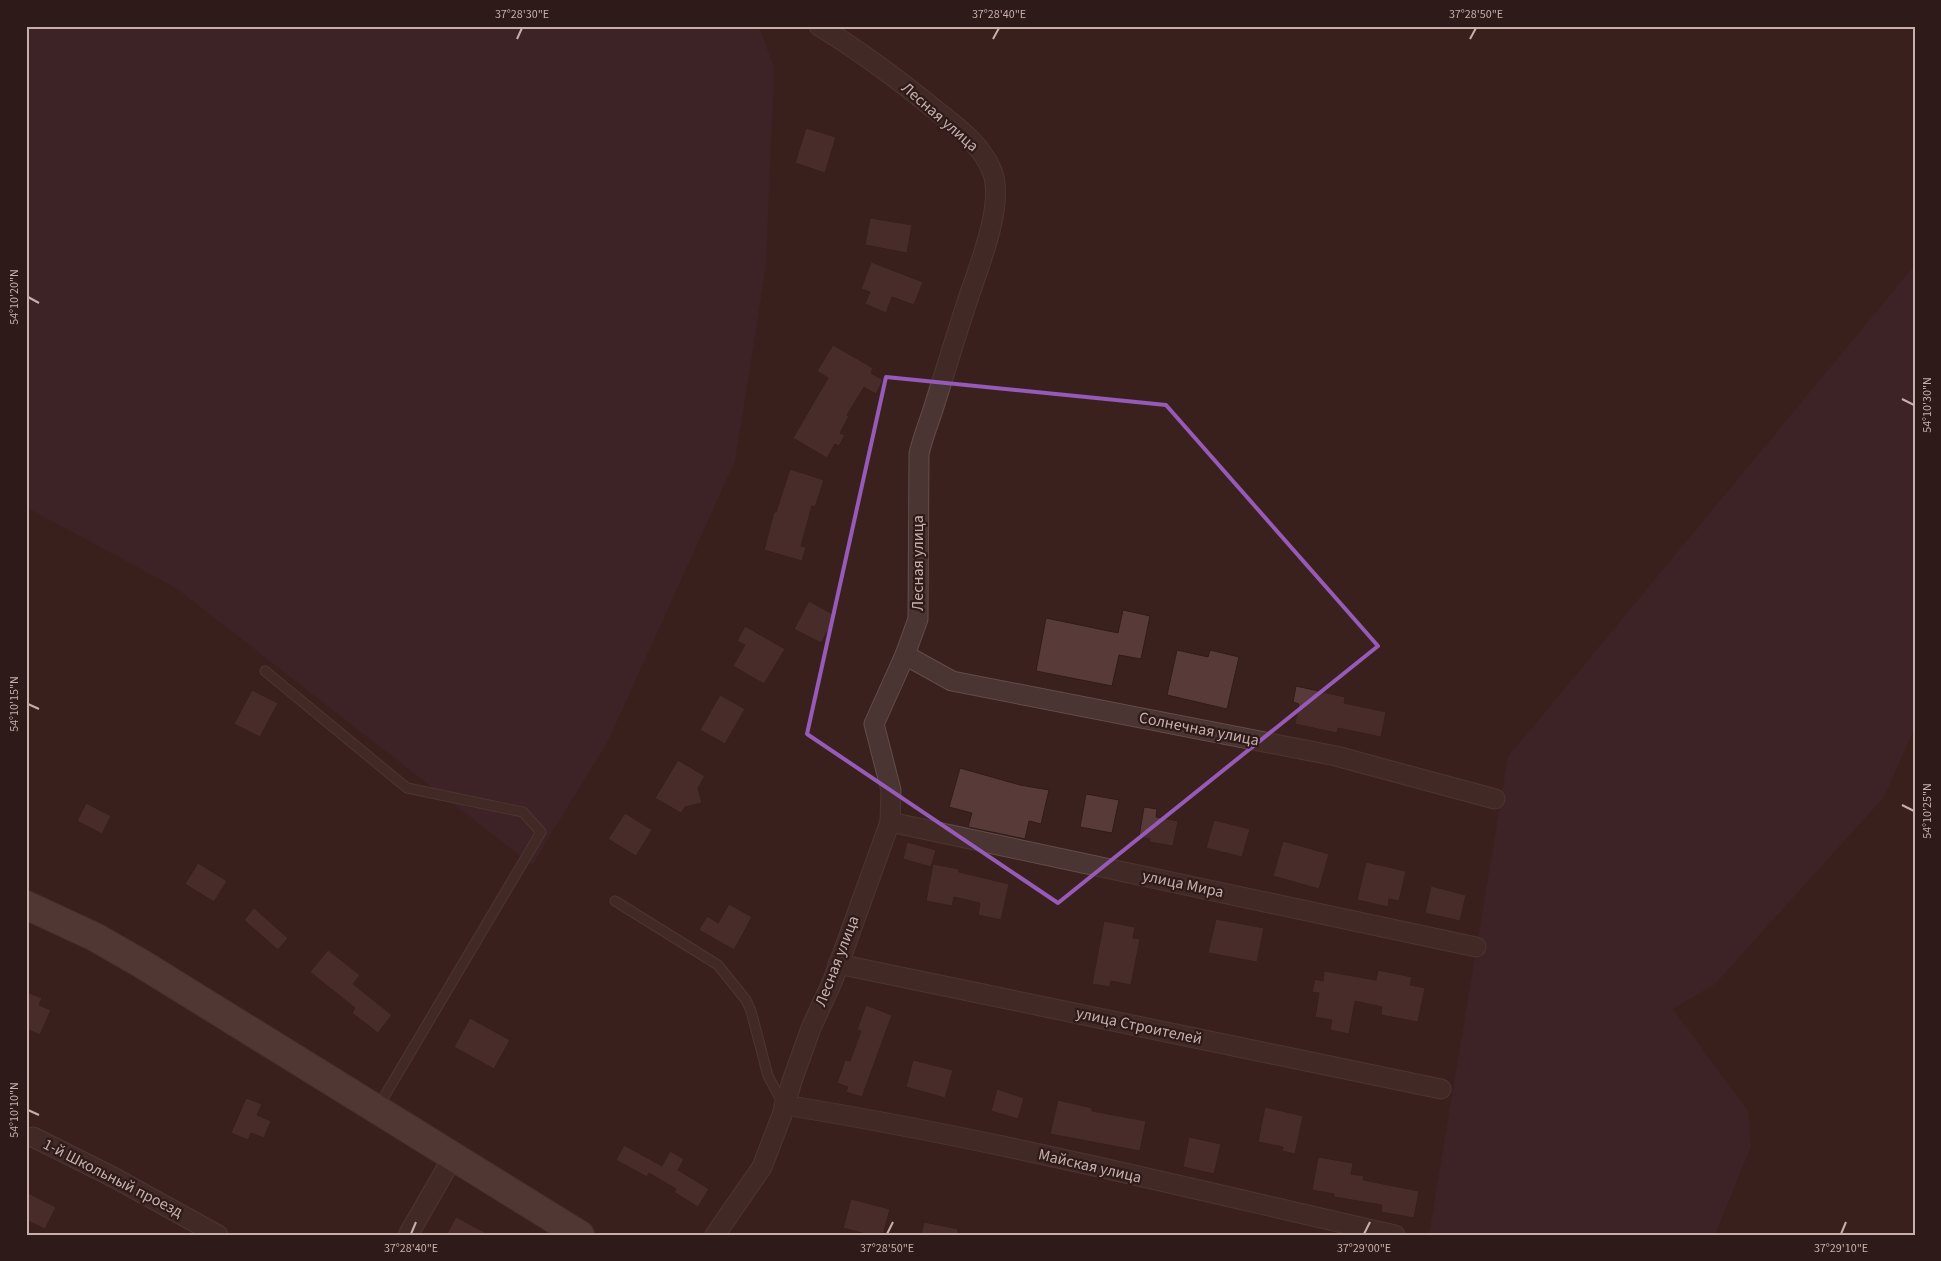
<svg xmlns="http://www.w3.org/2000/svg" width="1941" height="1261" font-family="'Source Sans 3',sans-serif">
<rect width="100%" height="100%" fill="#3a211e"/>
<g fill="#402431">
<polygon points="26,26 759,26 774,68 766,266 735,461 608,741 532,865 176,588 26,507"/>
<polygon points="1915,265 1915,727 1884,797 1715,984 1673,1009 1748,1111 1751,1146 1715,1235 1429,1235 1508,757"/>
</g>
<g fill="#583b38" stroke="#301c1a">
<polygon points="806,128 836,137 825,173 795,163"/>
<polygon points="870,218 912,225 907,253 865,245"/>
<polygon points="871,262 923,282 914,305 892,297 886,313 865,304 870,292 861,289"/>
<polygon points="833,345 873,368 871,373 883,380 876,394 864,387 847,415 849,416 840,433 845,435 839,446 835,444 827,458 793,438 828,378 817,371"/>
<polygon points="790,469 824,480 815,507 812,506 801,546 806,547 802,561 764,550 774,512 776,512"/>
<polygon points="809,601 836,616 821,643 794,629"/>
<polygon points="1123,610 1150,616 1141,659 1119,655 1112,686 1036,671 1046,618 1118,633"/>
<polygon points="745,626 785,649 764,684 733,666 745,645 737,641"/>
<polygon points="1177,650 1208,657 1210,650 1239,657 1227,709 1167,695"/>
<polygon points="1296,686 1345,697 1344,703 1386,712 1381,737 1338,728 1337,733 1295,724 1299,704 1293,702"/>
<polygon points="252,690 278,703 260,737 234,724"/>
<polygon points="720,695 745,709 725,744 700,730"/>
<polygon points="678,760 705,776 698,788 702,803 685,807 681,813 655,798"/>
<polygon points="960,768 1020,785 1049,790 1041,824 1029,821 1025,839 968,827 972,813 949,807"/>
<polygon points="1086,794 1119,800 1112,833 1080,827"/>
<polygon points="86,803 111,816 102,834 77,821"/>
<polygon points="1144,807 1157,809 1156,817 1178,821 1173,846 1149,842 1150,839 1139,837"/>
<polygon points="625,813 652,830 636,856 608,839"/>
<polygon points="1214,820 1250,829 1242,857 1206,848"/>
<polygon points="1283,841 1329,854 1319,889 1273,876"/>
<polygon points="907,842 936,850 931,867 903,859"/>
<polygon points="1366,862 1406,871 1399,901 1389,899 1388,907 1357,900"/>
<polygon points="198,863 227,881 214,902 185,884"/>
<polygon points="933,864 959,869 959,872 1009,884 1001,920 978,915 980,903 954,897 952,906 926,901"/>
<polygon points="1431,886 1466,895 1460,921 1425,913"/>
<polygon points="729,904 752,917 734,950 699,930 707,916 718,923"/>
<polygon points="254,908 288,938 278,950 244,920"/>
<polygon points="1216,919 1264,928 1257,962 1208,953"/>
<polygon points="1104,921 1135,927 1133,938 1140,939 1131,985 1111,981 1110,987 1092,984"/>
<polygon points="328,950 360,975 353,984 392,1015 378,1033 352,1013 355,1008 310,972"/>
<polygon points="1378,970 1412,977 1410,985 1425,988 1418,1022 1381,1015 1382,1007 1355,1001 1349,1034 1330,1030 1332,1020 1315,1017 1319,993 1312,992 1315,979 1323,981 1324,971 1376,980"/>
<polygon points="29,993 42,998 39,1005 51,1010 40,1035 29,1030 26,1036 26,1000"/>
<polygon points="866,1005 892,1015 862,1097 846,1092 848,1087 837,1083 845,1060 850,1061 861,1031 857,1030"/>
<polygon points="470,1018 510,1040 494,1069 454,1047"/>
<polygon points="913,1060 953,1070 945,1098 906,1087"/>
<polygon points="997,1089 1024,1098 1018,1119 991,1111"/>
<polygon points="246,1098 262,1104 257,1115 271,1121 264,1138 251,1133 248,1140 231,1133"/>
<polygon points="1058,1100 1092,1108 1092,1111 1146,1121 1140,1151 1050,1134"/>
<polygon points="1265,1107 1303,1116 1295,1154 1282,1151 1283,1147 1258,1142"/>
<polygon points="1189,1137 1221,1144 1214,1174 1183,1167"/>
<polygon points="624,1145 662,1166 670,1151 684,1159 678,1170 709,1189 698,1207 674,1192 676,1189 649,1173 647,1177 616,1160"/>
<polygon points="1318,1157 1353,1163 1351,1174 1364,1176 1363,1180 1419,1191 1414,1218 1381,1212 1382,1205 1334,1197 1334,1194 1312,1190"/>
<polygon points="26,1192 56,1207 45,1229 26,1220"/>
<polygon points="851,1199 890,1209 883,1235 869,1235 843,1228"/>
<polygon points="456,1217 490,1235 446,1235"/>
<polygon points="924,1222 958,1229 958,1235 921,1235"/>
</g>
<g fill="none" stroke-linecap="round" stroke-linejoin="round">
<g stroke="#624d4a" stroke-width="11">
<g id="service">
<polyline points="265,671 407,788 523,812 541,832 378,1107"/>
<polyline points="615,901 718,965 746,1000 751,1011 768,1076 783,1104"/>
</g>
</g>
<g stroke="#624d4a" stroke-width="21">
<g id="minor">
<polyline points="905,655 952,681 1336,756 1495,799"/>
<polyline points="890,822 1476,947"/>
<polyline points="838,964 1441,1089"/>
<path d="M784,1105C990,1138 1192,1189 1395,1235"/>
<polyline points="33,1137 113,1177 218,1235"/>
<polyline points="408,1235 453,1157"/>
<path d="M715,1235L762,1167L782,1115L792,1081L811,1028L833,980L890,822L891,790L874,724L905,655L918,619L919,454C923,435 931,418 936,400C947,366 957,332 968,299C979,266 1005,203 992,171C980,141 951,123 927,103C892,75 857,49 819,26"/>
</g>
</g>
<g stroke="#533e3c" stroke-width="30">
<polyline id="primary" points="26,905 95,937 142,964 580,1235"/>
</g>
<use href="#service" stroke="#4a3532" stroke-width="9"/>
<use href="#minor" stroke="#4a3532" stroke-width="19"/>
<use href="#primary" stroke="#6a5250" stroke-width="28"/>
</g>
<path d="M0 0H1941V1261H0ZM886,377L1166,405L1378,646L1058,903L807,734Z" fill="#3a211e" fill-opacity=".55" fill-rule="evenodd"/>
<path fill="none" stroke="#965ab8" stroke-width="4" stroke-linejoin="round" d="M886,377L1166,405L1378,646L1058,903L807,734Z"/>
<path fill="none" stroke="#c7b0ac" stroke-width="2" d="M517,39L522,28M993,39L999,28M1470,39L1476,28M28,297L39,303M1902,399L1914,405M28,704L39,709M1902,805L1914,811M28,1110L39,1115M411,1234L416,1222M887,1234L893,1222M1364,1234L1370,1222M1841,1234L1846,1222"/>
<g text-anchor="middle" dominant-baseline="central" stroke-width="4.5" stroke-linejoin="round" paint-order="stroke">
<g font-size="16" fill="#c7b0ac" stroke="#2e1a18">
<text transform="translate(940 117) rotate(41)">Лесная улица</text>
<text transform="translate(918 563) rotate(-90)">Лесная улица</text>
<text transform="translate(1199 729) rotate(11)">Солнечная улица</text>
<text transform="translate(1183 884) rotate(12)">улица Мира</text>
<text transform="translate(837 961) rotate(-69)">Лесная улица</text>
<text transform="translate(1139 1026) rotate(12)">улица Строителей</text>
<text transform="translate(1090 1166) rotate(13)">Майская улица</text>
<text transform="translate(113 1178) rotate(27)">1-й Школьный проезд</text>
</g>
</g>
<rect width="1941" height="1261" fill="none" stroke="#2e1a18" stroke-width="55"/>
<rect x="28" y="28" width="1886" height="1206" fill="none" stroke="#c7b0ac" stroke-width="2"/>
<g font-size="12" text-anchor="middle" fill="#c7b0ac">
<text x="522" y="18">37°28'30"E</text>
<text x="999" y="18">37°28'40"E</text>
<text x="1476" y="18">37°28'50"E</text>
<text transform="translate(14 297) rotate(-90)" y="4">54°10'20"N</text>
<text transform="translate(1927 405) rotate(-90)" y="4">54°10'30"N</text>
<text transform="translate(14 704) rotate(-90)" y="4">54°10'15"N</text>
<text transform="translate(1927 811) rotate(-90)" y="4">54°10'25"N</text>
<text transform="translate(14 1110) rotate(-90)" y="4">54°10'10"N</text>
<text x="411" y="1252">37°28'40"E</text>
<text x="887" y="1252">37°28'50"E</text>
<text x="1364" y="1252">37°29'00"E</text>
<text x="1841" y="1252">37°29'10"E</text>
</g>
</svg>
